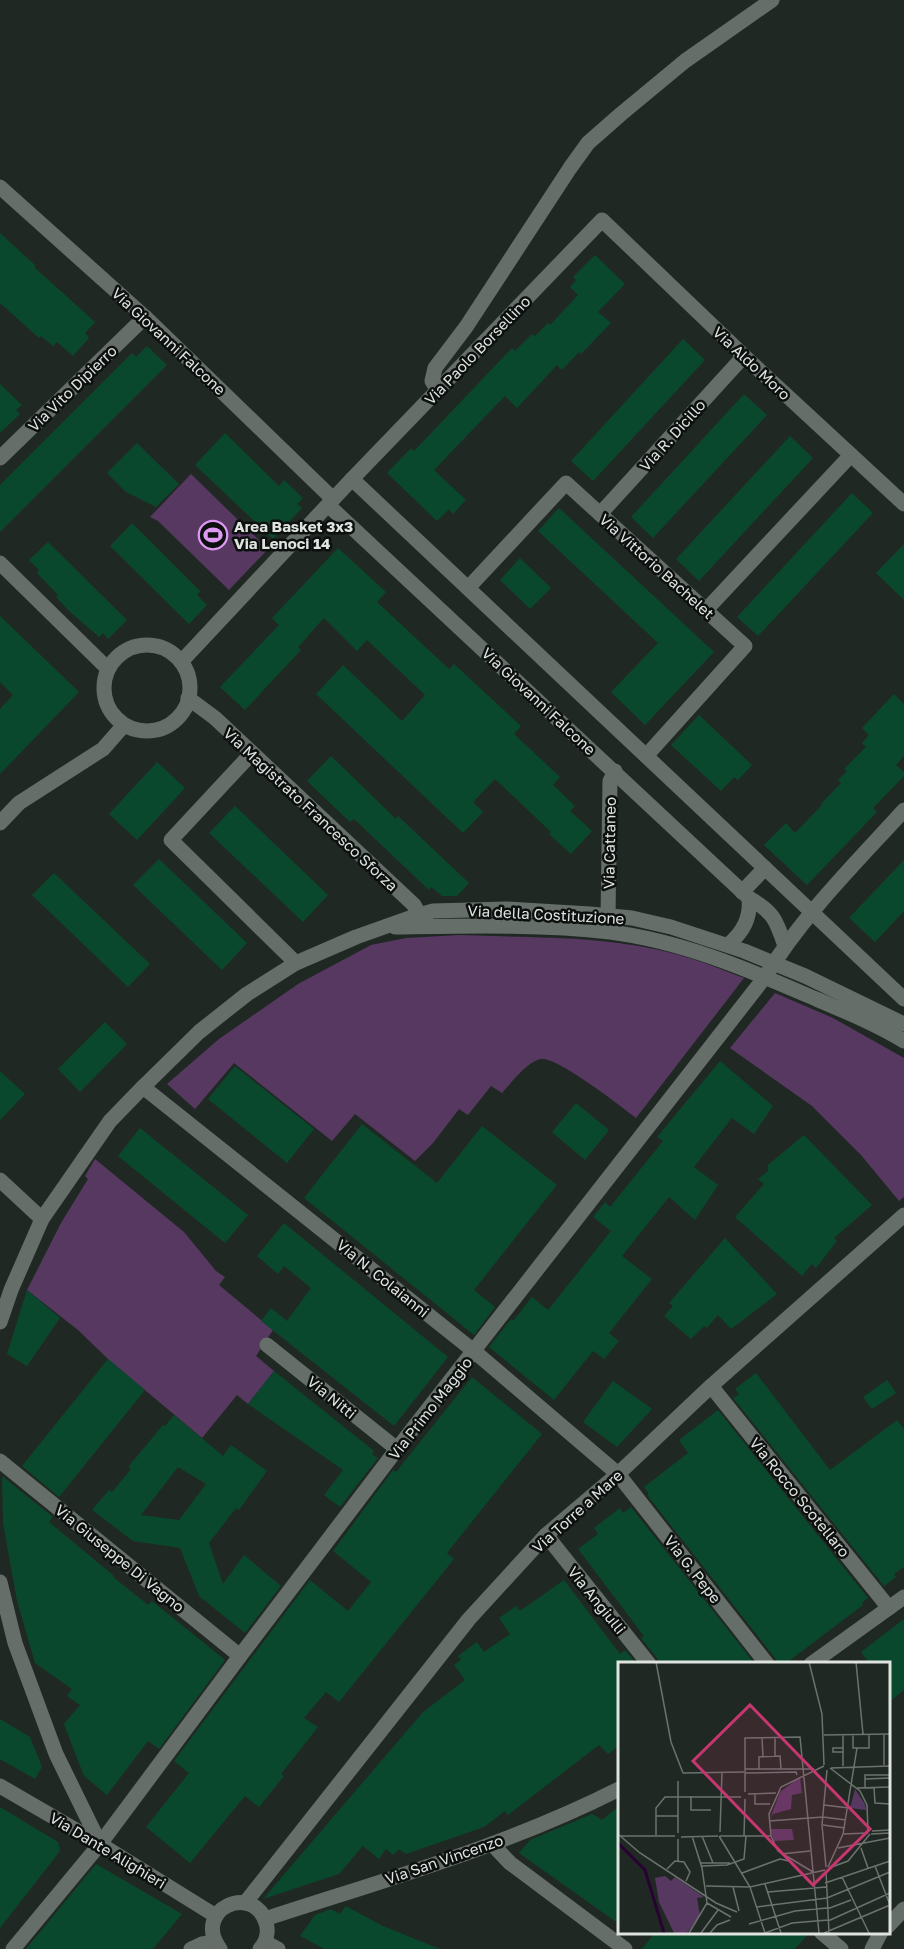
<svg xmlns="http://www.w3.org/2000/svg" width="904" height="1949" font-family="'Golos Text',sans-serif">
<rect width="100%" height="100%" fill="#202823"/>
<g fill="#573861">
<polygon points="191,474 268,549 229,590 158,521 150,517"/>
<path d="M460,935C532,938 609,935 679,955C701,961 723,970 744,978L636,1118C622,1107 555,1055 540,1059C526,1063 512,1082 502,1093L491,1086L468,1115L459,1109L433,1143L415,1161L355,1114L332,1141L234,1063L195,1109L167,1084L219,1039L298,984L371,945L406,938Z"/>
<polygon points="775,993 833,1018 904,1058 904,1197 899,1201 861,1155 812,1106 730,1048"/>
<polygon points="95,1159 184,1232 216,1271 225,1277 219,1285 273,1330 256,1356 274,1371 248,1404 237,1395 202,1438 108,1359 78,1330 27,1290 61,1223 88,1179 85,1176"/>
</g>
<g fill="#0a482d" fill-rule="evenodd">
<polygon points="0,233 36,266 34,267 95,322 85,333 89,338 73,356 57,342 53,346 41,336 39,338 0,303"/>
<polygon points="595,255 625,284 598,312 611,323 581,354 579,352 562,370 557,365 517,408 505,396 434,470 466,500 453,514 449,509 437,521 387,473 411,448 414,451 512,348 515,351 532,334 535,336 548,323 550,325 578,295 570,287 576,280 573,277"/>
<polygon points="683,339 705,360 593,481 571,461"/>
<polygon points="147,346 167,365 0,532 0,485 132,353 136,357"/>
<polygon points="0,384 22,405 16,410 20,414 0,433"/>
<polygon points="744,394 767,415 653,538 631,517"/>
<polygon points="225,433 279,486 284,480 303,498 297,504 302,508 273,539 195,465"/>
<polygon points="790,436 813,458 699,581 676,559"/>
<polygon points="137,443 179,484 156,507 126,492 107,473"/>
<polygon points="852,493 873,513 758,636 737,617"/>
<polygon points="559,508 714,652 645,725 611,692 658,643 538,531"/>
<polygon points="132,523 200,591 197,595 207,605 189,624 110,546"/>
<polygon points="48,542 127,620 108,639 103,633 99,637 68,610 56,597 58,595 37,573 39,570 29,560"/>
<polygon points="904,544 904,600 876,573"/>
<polygon points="338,548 386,592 377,602 449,669 454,664 521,726 514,734 560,777 553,785 575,806 570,811 592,831 571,854 549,834 551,832 495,779 473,802 483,812 463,833 316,694 343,665 402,721 425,695 367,640 357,651 324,618 298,647 301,650 245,710 220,687 279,625 272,618"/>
<polygon points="520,558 551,588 530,609 500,580"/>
<polygon points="0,616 79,692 0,774 0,709 13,695 0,682"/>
<polygon points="894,694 904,704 904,756 896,765 904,772 904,776 873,808 877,812 807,885 764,845 786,823 795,833 822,805 821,804 841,783 838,780 847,771 844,769 866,747 862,743 869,735 862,728"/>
<polygon points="699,715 752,765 738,780 734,777 721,791 671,745"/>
<polygon points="331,756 396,819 398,816 469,883 457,896 442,896 431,887 429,890 354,819 350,822 307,781"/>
<polygon points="157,762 185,788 137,840 109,814"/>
<polygon points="235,806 328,895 303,922 209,833"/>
<polygon points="159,859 247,943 222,970 133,885"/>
<polygon points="904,860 904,911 875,942 849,918"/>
<polygon points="54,873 150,964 128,987 32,895"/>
<polygon points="105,1022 127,1044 80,1092 58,1069"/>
<polygon points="720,1061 773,1106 754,1134 732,1118 694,1167 718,1185 695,1220 669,1197 622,1256 652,1279 609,1333 619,1341 604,1359 593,1351 554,1400 489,1347 511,1319 513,1321 532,1297 548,1310 611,1231 593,1217 605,1202 610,1207 663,1141 657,1137"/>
<polygon points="235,1066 314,1129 287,1163 208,1099"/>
<polygon points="0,1071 25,1094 0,1120"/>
<polygon points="576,1103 609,1130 585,1160 552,1132"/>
<polygon points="362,1124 437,1183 482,1126 557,1185 474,1290 495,1307 474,1335 304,1198"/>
<polygon points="140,1128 248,1215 225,1243 118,1156"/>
<polygon points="804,1135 872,1205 834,1238 837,1241 816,1268 812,1264 802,1276 735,1217 764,1184 758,1179 768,1171 768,1165"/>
<polygon points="284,1223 448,1357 394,1426 261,1321 271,1308 287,1321 311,1288 284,1266 278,1274 257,1256"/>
<polygon points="725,1238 777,1294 731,1329 718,1315 707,1328 704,1326 691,1339 664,1316 673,1306 669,1303"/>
<polygon points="27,1290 60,1318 27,1366 7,1354"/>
<polygon points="108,1359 145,1390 59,1497 22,1466"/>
<polygon points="274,1371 374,1451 372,1454 378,1458 340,1507 324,1495 343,1470 248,1404"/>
<polygon points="756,1373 830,1470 897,1420 904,1429 904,1567 894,1574 896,1577 884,1586 733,1398 739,1394 735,1389"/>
<polygon points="472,1377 542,1434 447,1553 454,1559 339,1702 326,1692 304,1718 318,1727 281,1774 284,1776 259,1807 245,1796 190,1863 146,1827 189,1773 174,1761 310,1580 348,1611 371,1582 333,1551 393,1470 396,1472"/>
<polygon points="887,1380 896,1393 872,1409 863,1397"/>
<polygon points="613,1381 652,1409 617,1447 583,1422"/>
<polygon points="718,1410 868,1598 862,1603 863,1605 785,1664 777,1664 775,1658 647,1495 649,1494 644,1487 688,1453 679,1440"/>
<path d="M174,1415L223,1456L231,1445L267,1471L239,1510L236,1508L209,1543L223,1584L244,1555L281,1586L245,1633L199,1596L180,1548L133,1541L92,1510L109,1490L112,1492L131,1469L128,1467L163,1425L165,1426ZM178,1467L206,1484L179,1520L141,1515Z"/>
<polygon points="2,1476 53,1517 49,1522 114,1576 113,1577 148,1605 152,1601 225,1660 159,1749 148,1741 107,1795 84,1776 64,1724 80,1705 67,1696 72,1689 35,1663 17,1601 3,1523"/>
<polygon points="631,1507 755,1664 659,1664 657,1658 641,1638 644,1636 578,1549 598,1534 594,1528 620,1508 623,1513"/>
<polygon points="564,1580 620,1654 625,1650 637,1664 619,1664 619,1746 608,1754 599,1745 508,1815 505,1811 484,1827 406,1854 399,1849 393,1855 386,1849 379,1859 363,1846 339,1874 263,1899 423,1712 465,1680 454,1665 461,1660 458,1656 477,1642 484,1652 510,1634 499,1618 516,1606 520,1611"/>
<polygon points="904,1619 904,1690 888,1703 888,1664 870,1664 861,1652"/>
<polygon points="0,1719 30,1737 42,1767 35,1779 0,1759"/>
<polygon points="619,1806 619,1924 519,1853 530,1840 592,1814 602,1820"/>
<polygon points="0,1807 58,1842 60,1851 0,1928"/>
<polygon points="96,1864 182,1914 153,1949 26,1949"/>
<polygon points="346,1906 383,1926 440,1949 324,1949 300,1936 315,1915 331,1909 340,1914"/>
<polygon points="655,1932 810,1932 795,1949 642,1949"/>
</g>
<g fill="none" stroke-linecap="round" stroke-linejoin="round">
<g stroke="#666e69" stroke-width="15">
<polyline points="0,187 145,317 333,499"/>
<polyline points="438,390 432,381 435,368 466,327 570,168 588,143 621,114 685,61 772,0"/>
<polyline points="0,458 145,317"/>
<polyline points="352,479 904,999"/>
<path d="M328,505L749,898C751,918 743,932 728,945"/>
<polyline points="600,514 744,356"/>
<polyline points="0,563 108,669"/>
<polyline points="468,588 566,483 745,646 646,756"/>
<polyline points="706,610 851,455"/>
<circle cx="147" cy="688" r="43"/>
<polyline points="181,662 352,479 602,220 744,356 904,504"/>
<polyline points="188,698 215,718 414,905 424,923"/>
<polyline points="252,753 171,840 296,963"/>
<polyline points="0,823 19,803 103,749 124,725"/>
<polyline points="742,892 765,868"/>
<path d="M749,898C773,912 776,919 785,946"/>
<polyline points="608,916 610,781 615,771"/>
<path d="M395,927C467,926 539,924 610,932C680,941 745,968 809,996C842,1010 874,1023 904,1041"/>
<polyline points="143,1087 475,1352 618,1474 767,1664"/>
<polyline points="0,1180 42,1219"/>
<polyline points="0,1322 11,1290 42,1219 110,1121 143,1087 199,1032 247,994 296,963 356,937 415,916 433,911 506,909 590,914 632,918 671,927 744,951 805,976 904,1024"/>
<polyline points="267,1345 397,1449"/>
<polyline points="711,1386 889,1608"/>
<polyline points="0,1461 240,1656"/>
<polyline points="546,1535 649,1664"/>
<polyline points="0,1582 15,1643 56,1754 100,1844"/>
<polyline points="811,1664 904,1597"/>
<polyline points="0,1786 100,1844 216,1916"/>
<polyline points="492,1844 510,1863 625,1949"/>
<polyline points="245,1903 469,1619 546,1535 618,1474 711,1386 904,1215"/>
<path d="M265,1919C384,1880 507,1846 619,1789"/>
<polyline points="888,1926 904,1909"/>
<polyline points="821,1932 841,1949"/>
<polyline points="265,1942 278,1949"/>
<path d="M13,1949L100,1844L240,1656L397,1449L765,977C803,915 855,864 904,810"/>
<polyline points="191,1949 202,1944 215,1942"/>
<path d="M220,1949C191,1909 254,1882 266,1923C269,1932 266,1942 260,1949"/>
<polyline points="872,1949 881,1932"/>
</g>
</g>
<defs>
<g id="stadium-ring" transform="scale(1.5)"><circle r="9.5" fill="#0c100e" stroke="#dd99f3" stroke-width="1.5"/><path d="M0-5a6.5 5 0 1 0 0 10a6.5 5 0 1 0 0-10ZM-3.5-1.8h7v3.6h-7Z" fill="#dd99f3"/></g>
</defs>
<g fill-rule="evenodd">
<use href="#stadium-ring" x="213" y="535"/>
</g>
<g text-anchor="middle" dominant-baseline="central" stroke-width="5" stroke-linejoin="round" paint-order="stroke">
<g font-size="15" fill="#dfe4e1" stroke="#0c100e">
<text transform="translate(169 341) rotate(43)">Via Giovanni Falcone</text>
<text transform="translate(477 350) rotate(-46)">Via Paolo Borsellino</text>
<text transform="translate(752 363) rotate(43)">Via Aldo Moro</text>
<text transform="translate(72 388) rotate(-44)">Via Vito Dipierro</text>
<text transform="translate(672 435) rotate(-48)">Via R. Dicillo</text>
<text transform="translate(657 566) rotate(42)">Via Vittorio Bachelet</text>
<text transform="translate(539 701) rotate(43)">Via Giovanni Falcone</text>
<text transform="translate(311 809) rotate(43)">Via Magistrato Francesco Sforza</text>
<text transform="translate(609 843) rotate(-89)">Via Cattaneo</text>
<text transform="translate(546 914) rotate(3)">Via della Costituzione</text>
<text transform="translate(383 1278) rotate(39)">Via N. Colaianni</text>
<text transform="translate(332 1397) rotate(39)">Via Nitti</text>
<text transform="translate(430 1408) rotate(-52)">Via Primo Maggio</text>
<text transform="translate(800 1497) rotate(51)">Via Rocco Scotellaro</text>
<text transform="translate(577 1511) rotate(-42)">Via Torre a Mare</text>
<text transform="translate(120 1558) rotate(39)">Via Giuseppe Di Vagno</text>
<text transform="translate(693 1569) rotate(52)">Via G. Pepe</text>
<text transform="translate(597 1600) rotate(51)">Via Angiulli</text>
<text transform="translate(108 1850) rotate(31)">Via Dante Alighieri</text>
<text transform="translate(444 1859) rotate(-19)">Via San Vincenzo</text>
</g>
<g font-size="15" font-weight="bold" fill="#dfe4e1" stroke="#0c100e" text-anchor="start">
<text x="234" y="526">Area Basket 3x3<tspan x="234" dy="17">Via Lenoci 14</tspan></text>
</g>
</g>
<g transform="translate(618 1662)">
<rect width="272" height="272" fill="#202823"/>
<path d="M182,115L184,131L174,133L173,147L155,152L152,157L162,130ZM237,127L247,142L248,148L232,146ZM152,167H174L176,178L156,179ZM47,214L53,219L57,215L86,235L79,236L82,253L69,271H56L41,240L37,216Z" fill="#573861"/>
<path fill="none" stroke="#280232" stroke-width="3" d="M0,181L27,208L46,271"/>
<path fill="none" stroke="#6c736f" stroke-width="1.5" d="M38,0L53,80L65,111M191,0L204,52L206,103M238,0L245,72M235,72V86H251V72M266,72V103M206,73L272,72M225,73V104M157,75V94M144,76L145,94M225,86H215V90H225M212,106L242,129L249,143L250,169M213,106L272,104M127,107H196M141,107V95L162,94L163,107M65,111L126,110M127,111L178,110L179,113M247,117L272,116M60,119V171M247,125V113H272M256,125L257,141L272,142M239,126L272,125M127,130V76L182,75L201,271M137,131V142H152M130,132L158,131M73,134V148H93M206,143L231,146M38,154H60M151,159L205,155L228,158M205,163L227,166M254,169L272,168M102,170L104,110M0,172L22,191L98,241L119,250M225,172L250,171M253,172L272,171M38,173V146L47,135H123M2,174H57M84,174L95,201M101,174L132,225L147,271M102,174H153M126,174L127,137M63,175L100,174M220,186L272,176M243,186L250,206M163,192L192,189M60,199V177M83,201H112M84,204L109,203L126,197L128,174M257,204L272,243M208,205L204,163L209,108M210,205L225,172L239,86M211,206L230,199L252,172M49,207L57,199L66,200L72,210L68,219M208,209L211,271M195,210L160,189L153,174L151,152L163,125L206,104M124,211L162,197L171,199M224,215L251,271M207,221L272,199M147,222L163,271M88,224L132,225L207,208M115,225L121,249M150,230L208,225M89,241L113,255M139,245L209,236L272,210M209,247L233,238M210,259L272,231M131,262L177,249L209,246M71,271L89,241L84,206L74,174M83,271L100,248M92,271L99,263L112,258M147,271L174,261L210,258M206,271L272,243"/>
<path fill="#c6376f" fill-opacity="0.15" stroke="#c6376f" stroke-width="3" d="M132,43L252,167L195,223L75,99Z"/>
<rect width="272" height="272" fill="none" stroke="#dfe4e1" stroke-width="3"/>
</g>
</svg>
